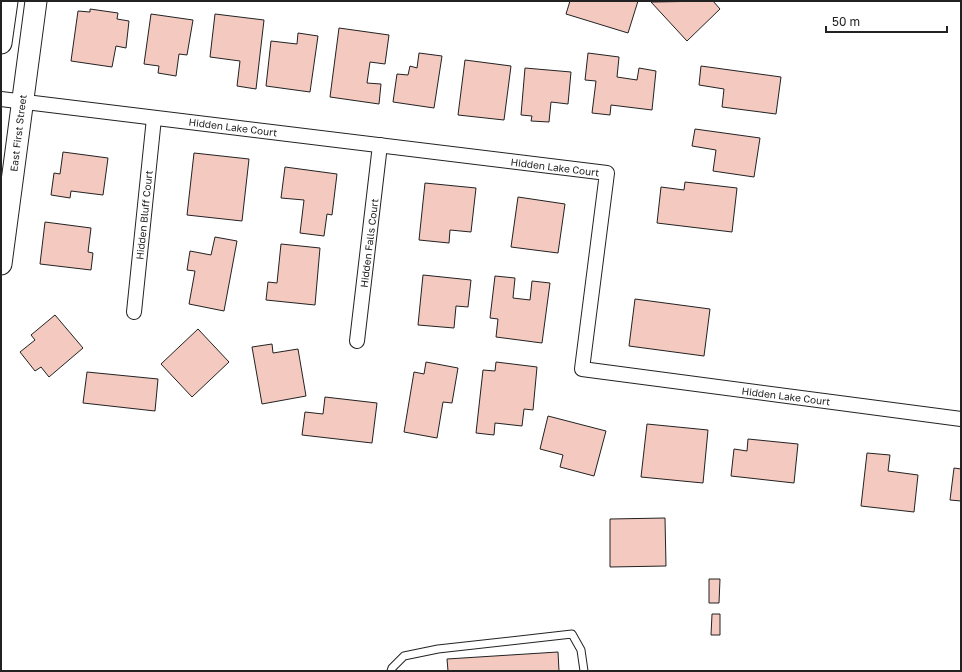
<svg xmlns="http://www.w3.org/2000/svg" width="962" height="672" font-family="'Golos Text',sans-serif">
<rect width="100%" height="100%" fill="#fff"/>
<g fill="#f3c9c0" stroke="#222">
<polygon points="570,1 638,1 628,33 566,14"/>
<polygon points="713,1 720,9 687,41 651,2"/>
<polygon points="90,9 118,13 117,19 129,21 126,48 116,46 112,67 71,61 78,11 90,12"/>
<polygon points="151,14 193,20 187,55 179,54 176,76 158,73 159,66 144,64"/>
<polygon points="215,14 264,20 256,89 237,86 240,61 210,57"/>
<polygon points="339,28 389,35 385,64 370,62 367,83 381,84 379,104 330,97"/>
<polygon points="298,33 318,36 310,92 266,86 271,41 297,44"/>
<polygon points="419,53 442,56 434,108 393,102 397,74 408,75 410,66 417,68"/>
<polygon points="588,53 619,57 617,77 637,80 639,68 656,71 652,110 611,105 610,115 592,113 596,81 585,80"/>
<polygon points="465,60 511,66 504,120 458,115"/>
<polygon points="701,66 781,77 776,114 722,107 724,89 699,85"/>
<polygon points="525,68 571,72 568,104 551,102 549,122 531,121 532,116 521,115"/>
<polygon points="695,129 760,138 754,177 713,171 716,150 692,146"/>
<polygon points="63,152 108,158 103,195 71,191 70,198 51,195 54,173 60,174"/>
<polygon points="194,153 249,159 242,221 187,215"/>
<polygon points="285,167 337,174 332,215 327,214 324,236 300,233 304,200 281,198"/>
<polygon points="685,182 737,188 732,232 657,223 661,187 684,190"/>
<polygon points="425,183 476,188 471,232 450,230 449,243 419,240"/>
<polygon points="518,197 565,204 558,253 511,247"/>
<polygon points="45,222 91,228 88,252 93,253 91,270 40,264"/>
<polygon points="215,237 237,241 224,311 189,304 195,271 187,270 190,251 211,255"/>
<polygon points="281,244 320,248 315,305 266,300 268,282 277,283"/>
<polygon points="423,275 471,280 468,307 456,306 454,328 418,325"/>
<polygon points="495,276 515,278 513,298 530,300 532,281 550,283 542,343 496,337 498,319 490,318"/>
<polygon points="635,299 710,309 704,356 629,346"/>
<polygon points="55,315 83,348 49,377 41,367 35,371 20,352 35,340 31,335"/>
<polygon points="198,329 229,362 192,397 161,364"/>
<polygon points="272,344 273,353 298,349 306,396 262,404 252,347"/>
<polygon points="426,362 458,368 452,403 443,402 437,438 404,432 414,372 424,374"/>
<polygon points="496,362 537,367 533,410 524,409 522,426 495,423 494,435 476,433 483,370 495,371"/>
<polygon points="87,372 158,379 155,411 83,403"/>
<polygon points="325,397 377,403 372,443 302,435 305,412 323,414"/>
<polygon points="548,416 606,431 594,476 560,467 563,455 540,449"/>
<polygon points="647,424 708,430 703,483 641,477"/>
<polygon points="748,439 798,444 794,483 731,476 734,449 747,451"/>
<polygon points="867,453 890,455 888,471 918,475 914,512 861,506"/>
<polygon points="954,468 961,469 961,501 950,500"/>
<polygon points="665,518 666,566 610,567 610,519"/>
<polygon points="709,579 720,579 719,603 709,603"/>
<polygon points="712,614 720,614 720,635 711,635"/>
<polygon points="558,652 559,671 448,671 447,659"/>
</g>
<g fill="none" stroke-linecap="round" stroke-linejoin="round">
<g stroke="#222" stroke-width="9">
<polyline id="service" points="391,671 392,668 404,656 438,649 572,634 581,650 584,671"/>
</g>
<g stroke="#222" stroke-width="16">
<g id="minor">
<polyline points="1,99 607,173 582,369 961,419"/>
<polyline points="134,312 154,118"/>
<polyline points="357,341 380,145"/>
</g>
</g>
<g stroke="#222" stroke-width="23">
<g id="secondary">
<polyline points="1,43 7,1"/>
<polyline points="1,264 36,1"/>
</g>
</g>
<use href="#service" stroke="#fff" stroke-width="7"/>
<use href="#minor" stroke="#fff" stroke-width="14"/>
<use href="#secondary" stroke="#fff" stroke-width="21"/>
</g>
<g text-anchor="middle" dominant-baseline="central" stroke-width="3" stroke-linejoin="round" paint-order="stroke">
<g font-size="10" fill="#222" stroke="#fff">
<text transform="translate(233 127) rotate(7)">Hidden Lake Court</text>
<text transform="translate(18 133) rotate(-83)">East First Street</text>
<text transform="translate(555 167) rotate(7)">Hidden Lake Court</text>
<text transform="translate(144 215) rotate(-84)">Hidden Bluff Court</text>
<text transform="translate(369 243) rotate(-83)">Hidden Falls Court</text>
<text transform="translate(786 396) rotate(7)">Hidden Lake Court</text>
</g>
</g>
<rect width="962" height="672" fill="none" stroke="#222222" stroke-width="4"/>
<path d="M826 26v6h121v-6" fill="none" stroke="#222222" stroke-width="2"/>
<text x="832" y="26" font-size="12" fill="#222222" stroke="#ffffff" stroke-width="3" paint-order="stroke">50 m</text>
</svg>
